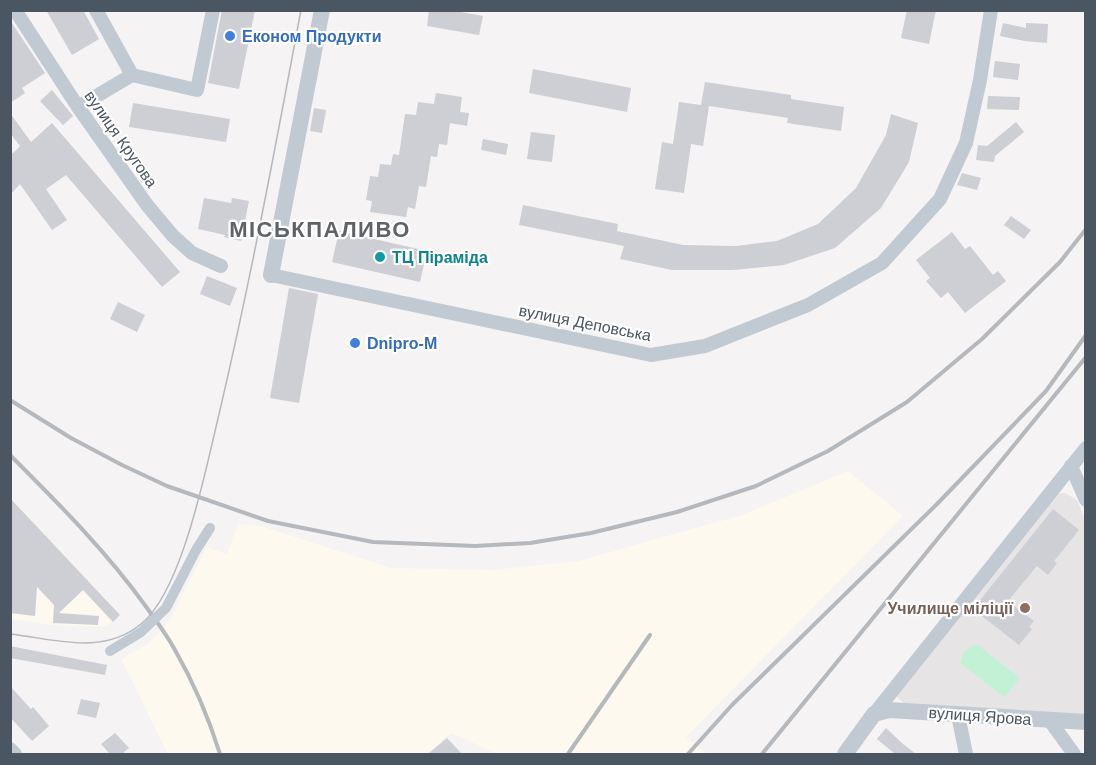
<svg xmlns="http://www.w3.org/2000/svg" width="1096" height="765" font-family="Arial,sans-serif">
<rect width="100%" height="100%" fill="#f5f3f3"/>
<g fill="#fdf9ef">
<polygon points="848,471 903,516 686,737 707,754 498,754 451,733 426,754 168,754 121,659 149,643 169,621 207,547 227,554 238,524 261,526 391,568 492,570 579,561 660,538 742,515"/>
<polygon points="11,498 120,615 113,622 102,627 52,625 11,619"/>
</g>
<polygon fill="#e6e4e5" points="1065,493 1077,500 1086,521 1085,716 905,704 896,696 1055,494"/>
<polygon fill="#c3f1d5" points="976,644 1020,678 1004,697 960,663 965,651"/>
<g fill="#cdcfd5">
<polygon points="46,10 83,10 99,39 72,55"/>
<polygon points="222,10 255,10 239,89 208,83"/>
<polygon points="429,10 450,10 483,16 479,35 427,26"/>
<polygon points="907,10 936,10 929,44 901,38"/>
<polygon points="10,20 45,73 22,88 25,93 10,103"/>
<polygon points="1003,23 1026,28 1026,23 1048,24 1047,43 1024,41 1000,36"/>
<polygon points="995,61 1020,64 1018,80 993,77"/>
<polygon points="533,69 631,88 627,112 529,93"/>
<polygon points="705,82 791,95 791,99 844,107 841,131 787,123 788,118 709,106 703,146 691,144 684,193 655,189 662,142 673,144 679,102 701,105"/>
<polygon points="52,90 73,116 63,125 40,101"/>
<polygon points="436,93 462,97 460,112 469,113 467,126 450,123 447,145 439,144 437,157 431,156 426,187 419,186 415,209 408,207 406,217 370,212 372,201 366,200 370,176 378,177 380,164 391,165 393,154 399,155 405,114 416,115 418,102 434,104"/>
<polygon points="988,96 1020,97 1019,110 987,109"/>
<polygon points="133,103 230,119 226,142 129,127"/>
<polygon points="314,108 326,110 322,133 310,131"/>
<polygon points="10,113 31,142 52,123 180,272 162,287 66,175 46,189 67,220 52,230 20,184 10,195 10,156 20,146 10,133"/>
<polygon points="891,114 918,123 909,162 881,208 835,248 784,265 733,270 672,270 620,259 624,246 519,225 523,205 618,224 617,231 683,245 736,246 777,241 818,224 856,188 886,135"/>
<polygon points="1016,122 1024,132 995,156 994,162 976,160 978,145 987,146"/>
<polygon points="531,132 555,135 552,162 527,159"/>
<polygon points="483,139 508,144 506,155 481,150"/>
<polygon points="962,173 981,178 977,190 957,185"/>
<polygon points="204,198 231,203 232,198 249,201 241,241 224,237 225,235 198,229"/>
<polygon points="1011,216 1031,230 1024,239 1004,225"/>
<polygon points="339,231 427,251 420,282 332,262"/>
<polygon points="952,232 965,249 970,246 993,275 998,271 1006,281 965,313 948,292 941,298 926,281 930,278 916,260"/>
<polygon points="207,276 237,288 230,306 200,294"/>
<polygon points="289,288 318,294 299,403 270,398"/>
<polygon points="118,302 145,315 137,332 110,319"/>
<polygon points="10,498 120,615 113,622 83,590 59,613 99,616 98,625 53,623 54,605 37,587 35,616 10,613"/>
<polygon points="1053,509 1079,530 1054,561 1057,563 1048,575 1037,566 1008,601 1034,621 1029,627 1032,629 1019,645 973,609"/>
<polygon points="10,646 107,665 105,675 10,658"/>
<polygon points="10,686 31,709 33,707 49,726 32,741 10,717"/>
<polygon points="81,699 100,703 96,718 77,714"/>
<polygon points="886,728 903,744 916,754 895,754 877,739"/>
<polygon points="115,733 129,748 122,754 110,754 101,744"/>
<polygon points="447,738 462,754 428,754"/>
</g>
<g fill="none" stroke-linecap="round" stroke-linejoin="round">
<g stroke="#c1cad2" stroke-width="14">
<polyline points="15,10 78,107 147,205 173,236 192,253 221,266"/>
<polyline points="96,10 132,75"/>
<polyline points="78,107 132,75 197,90 213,10"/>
<polyline points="271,275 651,355 705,346 808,305 882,263 940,199 966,143 980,80 991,10"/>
<polyline points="1071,466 1086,500"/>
<polyline points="874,714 1086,448"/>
<polyline points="958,715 966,754"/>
<polyline points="1050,721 1074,754"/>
<polyline points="10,749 15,754"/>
</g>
<g stroke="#c1cad2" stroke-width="16">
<polyline points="271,275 322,10"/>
<polyline points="845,754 874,714 889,710 1086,722"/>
</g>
<path stroke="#b5b8bd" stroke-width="1.5" d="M10,634C55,639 102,656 141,624C183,591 207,463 220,410C251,278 276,144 301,10"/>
<g stroke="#b5b8bd" stroke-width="4">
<polyline points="10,400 71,438 122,465 167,486 268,521 373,542 475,546 530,543 591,533 677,512 756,486 828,451 907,402 982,339 1060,262 1086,229"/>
<path d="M10,455C59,504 107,552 147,608C157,622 167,635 175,650C194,683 209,719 220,754"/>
<polyline points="568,754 650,635"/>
<polyline points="688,754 732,705 937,504 1046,391 1086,335"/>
<polyline points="762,754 1086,357"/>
</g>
<polyline stroke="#c1cad2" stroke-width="10" points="110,651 141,632 166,608 196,550 210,528"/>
</g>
<g fill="#3f7fe0" stroke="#fff" stroke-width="2">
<circle cx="230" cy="36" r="6"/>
<circle cx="355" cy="343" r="6"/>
</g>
<circle fill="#0f9aa8" stroke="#fff" stroke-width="2" cx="380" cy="257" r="6"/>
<circle fill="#8d6e63" stroke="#fff" stroke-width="2" cx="1025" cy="608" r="6"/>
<g text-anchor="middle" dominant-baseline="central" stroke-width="4.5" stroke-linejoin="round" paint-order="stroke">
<g font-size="16" font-weight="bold" fill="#366cbe" stroke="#fff" text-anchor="start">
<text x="242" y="36">Економ Продукти</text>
<text x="367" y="343">Dnipro-M</text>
</g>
<g font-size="16" fill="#4a5661" stroke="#fff">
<text transform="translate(121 139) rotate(55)">вулиця Кругова</text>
<text transform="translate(585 323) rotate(11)">вулиця Деповська</text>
<text transform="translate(980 716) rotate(4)">вулиця Ярова</text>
</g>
<g font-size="16" font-weight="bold" fill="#0d838f" stroke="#fff" text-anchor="start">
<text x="392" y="257">ТЦ Піраміда</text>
</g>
<g font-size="16" font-weight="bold" fill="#785e54" stroke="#fff" text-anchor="end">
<text x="1013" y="608">Училище міліції</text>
</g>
<g font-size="22" font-weight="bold" letter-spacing="1.5" fill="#5f6368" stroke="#fff">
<text x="320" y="229">МІСЬКПАЛИВО</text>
</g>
</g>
<rect width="1096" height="765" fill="none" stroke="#4a5661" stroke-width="24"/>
</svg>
